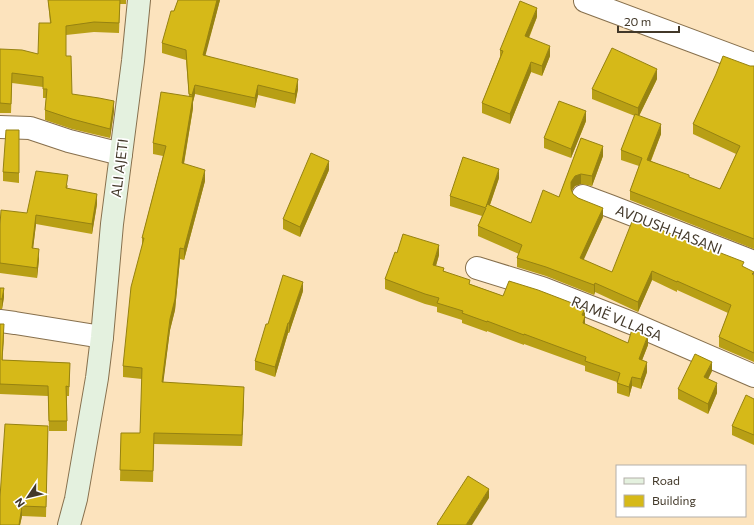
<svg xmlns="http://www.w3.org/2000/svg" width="754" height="525" font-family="Commissioner,sans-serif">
<rect width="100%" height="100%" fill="#fce3bd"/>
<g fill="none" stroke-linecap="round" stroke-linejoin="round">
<g stroke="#87704d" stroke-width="24">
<g id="minor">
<polyline points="585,1 754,64"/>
<polyline points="0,127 30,128 69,141 121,154"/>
<polyline points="583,196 610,206 754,262"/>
<polyline points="477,268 542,288 634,324 754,376"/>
<polyline points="0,321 15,323 102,337"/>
</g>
</g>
<g stroke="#87704d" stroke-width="24">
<polyline id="secondary" points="69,525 76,499 97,378 102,337 112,224 133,61 139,0"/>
</g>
<use href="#minor" stroke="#fff" stroke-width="22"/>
<use href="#secondary" stroke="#e4f1df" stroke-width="22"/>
</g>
<g fill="#b89f15">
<polygon points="48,0 126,0 126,4 120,4 119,33 94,32 66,35 66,56 72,94 114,111 110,138 72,129 45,120 45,110 46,98 43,98 43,87 12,83 11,113 0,113 0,49 38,54 50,23"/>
<polygon points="178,0 220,0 205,55 298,89 295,104 258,95 255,108 195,94 193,102 193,108 184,164 205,181 184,260 180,259 175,310 170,330 163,382 244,398 242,446 154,444 153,482 120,481 121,433 140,433 142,379 123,377 123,366 142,247 142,238 163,156 153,154 153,143 189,97 186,60 162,53 162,43"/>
<polygon points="537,17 529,38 550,56 542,76 531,72 510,124 482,113 482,103 500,57 500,50"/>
<polygon points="750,66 754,66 754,249 630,200 630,191 639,166 621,160 621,150 635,116 592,99 592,89 657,79 639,116 661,134 651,161 689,178 720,189 736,154 693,134 693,124 716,76 716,74"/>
<polygon points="586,121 571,158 544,148 544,138"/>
<polygon points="19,130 19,183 3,181 3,172"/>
<polygon points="581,138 603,156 592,186 581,184 575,186 572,191 573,194 603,217 583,260 612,272 744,267 754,275 754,362 719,347 719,337 728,313 677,290 677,292 652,280 638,312 595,292 594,295 546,276 517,267 517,258 519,254 478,236 478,226 482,216 450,206 450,196 499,178 490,205 531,223 559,197"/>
<polygon points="329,170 300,237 283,229 283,219"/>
<polygon points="68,185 67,189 97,204 92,234 36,224 33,248 39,259 37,278 0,273 0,225 27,213"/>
<polygon points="397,253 439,255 436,266 444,271 470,284 503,296 585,316 585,325 628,343 648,345 642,360 647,372 641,389 632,386 629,397 617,393 617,382 585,371 585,366 524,344 524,345 487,331 487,332 462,323 462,320 437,312 437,307 425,304 385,289 385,279"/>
<polygon points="0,288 4,297 2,309 0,309"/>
<polygon points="303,291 289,333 288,333 275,377 255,370 255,361 268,324"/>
<polygon points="0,324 4,334 2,360 70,363 69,396 67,396 67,431 49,431 48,396 0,394"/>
<polygon points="712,371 708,379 717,393 708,414 678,399 678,389"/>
<polygon points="754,399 754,445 732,435 732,426"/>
<polygon points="48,426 46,517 22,516 20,525 0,525"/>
</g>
<g fill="#968211">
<polygon points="217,0 220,0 203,65 203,55"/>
<polygon points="537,8 537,17 525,46 525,36"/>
<polygon points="550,46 550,56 542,76 542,66"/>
<polygon points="531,62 531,72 510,124 510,114"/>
<polygon points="657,69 657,79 638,118 638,108"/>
<polygon points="298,79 298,89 295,104 295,94"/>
<polygon points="195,85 195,94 193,102 193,108 182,174 182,163 192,101 192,95"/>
<polygon points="258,85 258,95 255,108 255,98"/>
<polygon points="114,101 114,111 110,138 110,129"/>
<polygon points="586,111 586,121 571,158 571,149"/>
<polygon points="661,124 661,134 647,170 647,160"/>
<polygon points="603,146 603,156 592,186 592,176"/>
<polygon points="329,161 329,170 300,237 300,227"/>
<polygon points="499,169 499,178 486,216 486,207"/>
<polygon points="205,170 205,181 184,260 184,249"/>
<polygon points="581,174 581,184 575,186 571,191 571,182 575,176"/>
<polygon points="97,194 97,204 92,234 92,224"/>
<polygon points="603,208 603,217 580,268 580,258"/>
<polygon points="36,215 36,224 32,258 32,248"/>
<polygon points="439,245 439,255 433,275 433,265"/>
<polygon points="180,248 180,259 175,310 170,330 162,393 162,382"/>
<polygon points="39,249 39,259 37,278 37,268"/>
<polygon points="652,271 652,280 638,312 638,302"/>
<polygon points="303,282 303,291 289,333 289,323"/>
<polygon points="595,283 595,292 594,295 594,285"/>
<polygon points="4,288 4,297 2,309 2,299"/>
<polygon points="585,308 585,326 583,333 582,315"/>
<polygon points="288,323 288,333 275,377 275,367"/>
<polygon points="4,324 4,334 2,370 2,360"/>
<polygon points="648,335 648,345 639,368 639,359"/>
<polygon points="647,362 647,372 641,389 641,379"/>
<polygon points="712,362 712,371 704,387 704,377"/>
<polygon points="632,377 632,386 629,397 629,387"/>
<polygon points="717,383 717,393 708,414 708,404"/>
<polygon points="244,387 244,398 242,446 242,435"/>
<polygon points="489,489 489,498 472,525 466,525"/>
<polygon points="22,506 22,516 20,525 19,525"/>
</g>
<g fill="#d6b918" stroke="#968211">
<polygon points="48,0 120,0 119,23 94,22 66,26 66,56 71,56 72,94 99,98 114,101 110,129 72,119 45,110 47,89 43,89 43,77 12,73 11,104 0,103 0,49 22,50 38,54 39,23 51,23"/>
<polygon points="178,0 217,0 203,55 298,79 295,94 258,85 255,98 195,85 192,95 189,94 186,50 162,43 171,11 174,11"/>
<polygon points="520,1 537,8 525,36 550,46 542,66 531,62 510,114 482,103 503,51 500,50"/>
<polygon points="612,48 657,69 638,108 592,89"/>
<polygon points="723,56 750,66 754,66 754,239 630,191 642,158 621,150 635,114 661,124 647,160 689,175 689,177 720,189 740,146 693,124 716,74"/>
<polygon points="161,92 193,97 182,163 205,170 184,249 180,248 175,299 170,319 162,382 244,387 242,435 154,433 153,471 120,470 121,433 140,433 142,368 123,366 131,287 144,238 142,238 166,146 153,143"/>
<polygon points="559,101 586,111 571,149 544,138"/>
<polygon points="6,130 19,130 19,173 3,172"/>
<polygon points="581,138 603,146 592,176 581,174 575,176 571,182 571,189 573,194 578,198 603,208 580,258 612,272 633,219 744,262 742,266 754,272 752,274 754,275 754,353 719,337 731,305 677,281 677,282 652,271 638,302 595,283 594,285 546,267 517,258 522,245 478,226 486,208 450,196 463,157 499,169 486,207 487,204 531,223 543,190 559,197"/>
<polygon points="311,153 329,161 300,227 283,219"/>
<polygon points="36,171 68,175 66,188 97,194 92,224 36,215 32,248 39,249 37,268 0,263 0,225 1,210 27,213"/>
<polygon points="403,234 439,245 433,265 444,268 443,271 470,280 469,284 503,296 509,281 538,290 585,308 582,315 585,316 583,323 628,343 632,329 648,335 639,359 647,362 641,379 632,377 629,387 617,383 620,373 585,361 586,357 524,334 524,335 487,321 487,322 462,313 463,311 437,303 439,298 425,294 385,279 395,252 397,253"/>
<polygon points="283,275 303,282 289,323 288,323 275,367 255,361 266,324 268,324"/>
<polygon points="0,288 4,288 2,299 0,299"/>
<polygon points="0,324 4,324 2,360 70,363 69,387 66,386 67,421 49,421 48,386 0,384"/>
<polygon points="695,354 712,362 704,377 717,383 708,404 678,389"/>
<polygon points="746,395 754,399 754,435 732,426"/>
<polygon points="5,424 48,426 46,507 22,506 19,525 0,525 0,497"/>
<polygon points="468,476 489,489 466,525 438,525 437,524"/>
</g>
<g text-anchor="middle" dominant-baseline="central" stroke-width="3.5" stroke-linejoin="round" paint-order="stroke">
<g font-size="14" fill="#423829" stroke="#fff">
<text transform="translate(119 168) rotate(-83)">ALI AJETI</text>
<text transform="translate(669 229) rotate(21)">AVDUSH HASANI</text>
<text transform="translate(617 318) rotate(22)">RAMË VLLASA</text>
</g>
</g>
<rect x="616" y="465" width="130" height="52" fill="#ffffff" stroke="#b3afa9"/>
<rect x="624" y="478" width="20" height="6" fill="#e4f1df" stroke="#b3afa9"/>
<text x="652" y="485" font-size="12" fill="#423829">Road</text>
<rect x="624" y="495" width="20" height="12" fill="#d6b918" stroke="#b3afa9"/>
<text x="652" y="505" font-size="12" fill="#423829">Building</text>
<g transform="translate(28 497) rotate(235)" stroke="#ffffff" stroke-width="3" paint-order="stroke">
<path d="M0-3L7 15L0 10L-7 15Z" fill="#423829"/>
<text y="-6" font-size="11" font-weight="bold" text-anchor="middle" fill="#423829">N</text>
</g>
<path d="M618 26v6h61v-6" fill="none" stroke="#423829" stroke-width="2"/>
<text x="624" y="26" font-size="12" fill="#423829" stroke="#ffffff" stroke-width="3" paint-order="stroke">20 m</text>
</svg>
